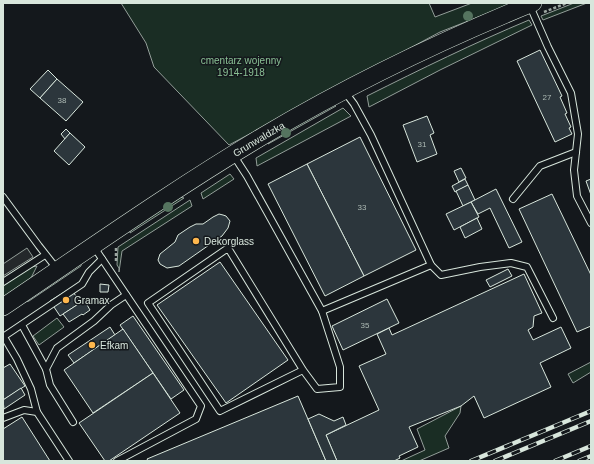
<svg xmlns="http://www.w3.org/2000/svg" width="594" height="464" font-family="Arial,sans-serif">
<rect width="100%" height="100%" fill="#14181c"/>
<g fill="#1a2d24" stroke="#939e99">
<polygon points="121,3 429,3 435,17 472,3 514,3 440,32 229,145 154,67 146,43"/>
<polygon points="574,3 587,3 543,20 541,16"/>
<path d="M529,20L532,25L440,70L369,107L367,96C421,69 474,43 529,20Z"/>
<polygon points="331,105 336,106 268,144 271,139"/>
<polygon points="343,108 351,116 257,166 256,158"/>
<polygon points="230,174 234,179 203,199 201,193"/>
<polygon points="179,197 184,198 130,233 130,229"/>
<polygon points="190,200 192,206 122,251 119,272 119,268 117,265 118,247"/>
<polygon points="81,261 81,266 29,301 21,303"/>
<polygon points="37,266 30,280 3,298 3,286 31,267"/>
<polygon points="57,318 64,327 39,345 33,336"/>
<polygon points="591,362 591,372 573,383 568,374"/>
<polygon points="461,406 460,413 445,436 449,448 419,461 401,461 425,450 417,429"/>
</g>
<polygon fill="#24282b" stroke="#939e99" points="27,248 33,257 3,276 3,264"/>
<g fill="#2c363c" stroke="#d8e6dc">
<polygon points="540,50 562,96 560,97 567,113 565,114 571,127 569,128 572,134 555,142 517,61"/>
<polygon points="48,70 57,79 40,98 30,89"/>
<polygon points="57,79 83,102 66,121 40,98"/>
<polygon points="427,116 434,133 430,135 437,154 417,162 403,125"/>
<polygon points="66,129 70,133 65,139 61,134"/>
<polygon points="70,133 85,147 69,165 54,151"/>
<polygon points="360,137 416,250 364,276 307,164"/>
<polygon points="307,164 364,276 325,296 268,184"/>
<polygon points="461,168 466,178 459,182 454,171"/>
<polygon points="465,179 468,185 455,192 452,186"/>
<polygon points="591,179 591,195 586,181"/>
<polygon points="468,185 475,200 463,206 456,191"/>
<polygon points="496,189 522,242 509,248 490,208 478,214 471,202"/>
<polygon points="552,194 591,275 591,326 577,332 519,209"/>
<polygon points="471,202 479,217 454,230 446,214"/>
<polygon points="219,214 223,215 226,216 230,221 228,228 222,236 179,266 167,268 160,264 158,260 160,254 175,242 178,235 190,227 196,224 203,224 213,217"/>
<polygon points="477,218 482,229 465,238 460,227"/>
<polygon points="220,262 288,360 226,403 157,305"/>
<polygon points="508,269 512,276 490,287 486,280"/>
<polygon points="524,274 542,313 534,316 533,327 528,330 533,340 561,327 571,348 540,363 551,387 484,418 474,396 461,406 409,427 418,447 399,456 400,458 394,461 337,461 326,435 379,410 359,366 386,354 377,334 389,328 392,335"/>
<polygon points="100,284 109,285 108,292 100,292"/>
<polygon points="71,288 80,303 60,316 50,301"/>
<polygon points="83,298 90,310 83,315 82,314 69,322 63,314 80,303 79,301"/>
<polygon points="387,299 399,323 343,350 332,326"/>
<polygon points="133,316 184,390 171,399 120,325"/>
<polygon points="110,327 115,335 74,363 68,355"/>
<polygon points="123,329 153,373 93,413 64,370"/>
<polygon points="10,364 25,386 3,400 3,368"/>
<polygon points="153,373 180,413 109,461 105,461 79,423"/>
<polygon points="21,388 25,395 4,409 3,400"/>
<polygon points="298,396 326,461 148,461 147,459"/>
<polygon points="319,414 334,421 343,417 346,425 326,435 337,461 326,461 308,419"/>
<polygon points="22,417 50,461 3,461 3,429"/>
</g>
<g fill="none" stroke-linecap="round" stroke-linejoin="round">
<g stroke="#d8e6dc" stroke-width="8">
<g id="lane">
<polyline points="530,6 548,47 571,93 578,134 574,170 577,196 591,223"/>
<polyline points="345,92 354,104 371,135 431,265 441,275 480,267 511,263 527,267 553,318"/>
<polyline points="234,156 247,176 322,311 431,265"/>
<polyline points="3,197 39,246 57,269"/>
<polyline points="513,199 540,166 576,152"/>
<polyline points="94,247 201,406 196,419 117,461"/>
<polyline points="3,282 45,255"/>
<polyline points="22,325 46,369"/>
<polyline points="3,337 82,284 89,272 102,259"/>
<polyline points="4,337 17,359 31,389 37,412"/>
<polyline points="303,370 220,411 148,303 228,248 303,370 317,389 340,387 340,367 322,311"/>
<polyline points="3,418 24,410 37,412 69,461"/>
<polyline points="73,422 50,385 46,369 57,348 94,321 111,305 126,295"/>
</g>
</g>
<g stroke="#d8e6dc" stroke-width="18">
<g id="secondary">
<path id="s1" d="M3,307C89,249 174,189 263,136C349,85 440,41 533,3"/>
</g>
</g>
<g stroke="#9da8a2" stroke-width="2.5" stroke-dasharray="3 2" stroke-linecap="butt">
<polyline points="544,12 567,3"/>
<polyline points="116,261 116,248"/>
</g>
<use href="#lane" stroke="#14181c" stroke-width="6"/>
<use href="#secondary" stroke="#14181c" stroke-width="17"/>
<g stroke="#d8e6dc" stroke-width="4.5">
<g id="rail">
<polyline points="471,461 591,411"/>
<polyline points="495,461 591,421"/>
<polyline points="555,461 591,446"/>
<polyline points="579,461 591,456"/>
</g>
</g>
<use href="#rail" stroke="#14181c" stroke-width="3" stroke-dasharray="9" stroke-linecap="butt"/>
</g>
<g fill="#55745f">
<circle cx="468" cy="16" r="5"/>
<circle cx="286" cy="133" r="5"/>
<circle cx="168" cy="207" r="5"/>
</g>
<g fill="#ffb74d" stroke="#14181c" stroke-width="1.5">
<circle cx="196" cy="241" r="4"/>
<circle cx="66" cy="300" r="4"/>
<circle cx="92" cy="345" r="4"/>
</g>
<g text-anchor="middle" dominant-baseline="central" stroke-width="3" stroke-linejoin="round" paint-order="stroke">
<g font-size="8" fill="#adbab4">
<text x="547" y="97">27</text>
<text x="62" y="100">38</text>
<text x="422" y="144">31</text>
<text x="362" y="207">33</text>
<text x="365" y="325">35</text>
</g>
<g font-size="10" fill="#8ac095" stroke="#14181c">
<text x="241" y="60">cmentarz wojenny<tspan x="241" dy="12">1914-1918</tspan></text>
</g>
<g font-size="10" fill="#d8e6dc" stroke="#14181c">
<text stroke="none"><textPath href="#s1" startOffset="306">Grunwaldzka</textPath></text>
</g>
<g font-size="10" fill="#d8e6dc" stroke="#14181c" text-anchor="start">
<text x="204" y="241">Dekorglass</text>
<text x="74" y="300">Gramax</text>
<text x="100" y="345">Efkam</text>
</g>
</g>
<rect width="594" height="464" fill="none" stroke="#d8e6dc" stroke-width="8"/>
</svg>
